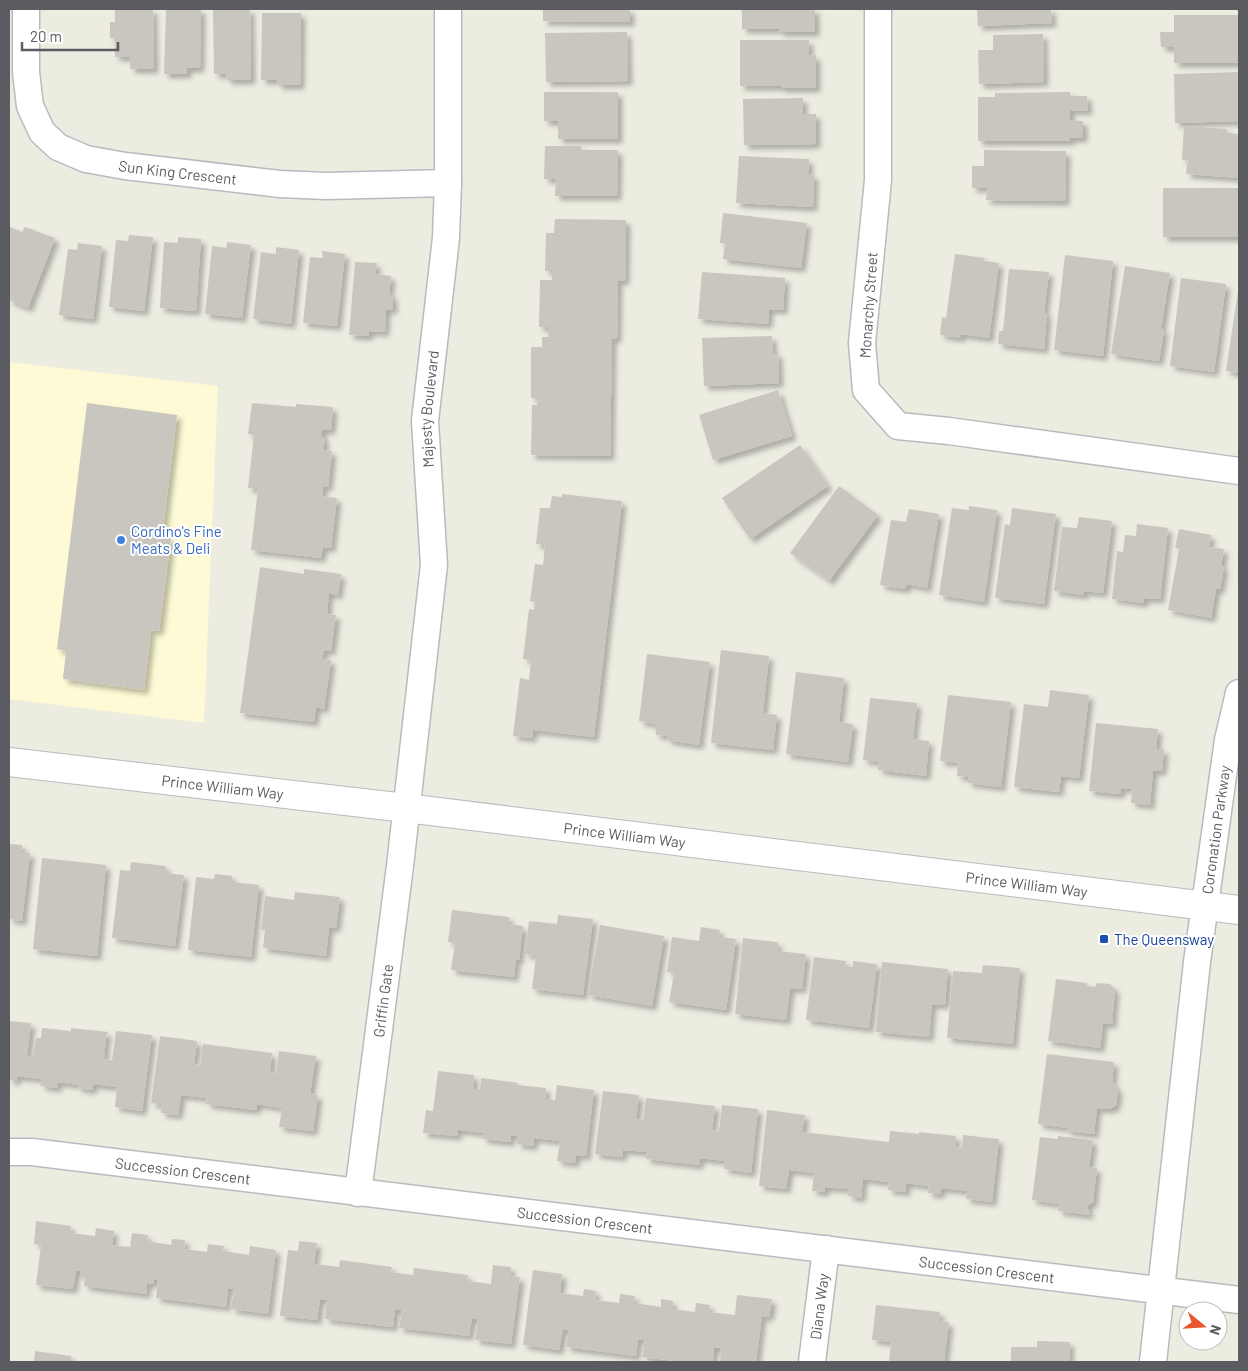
<svg xmlns="http://www.w3.org/2000/svg" width="1248" height="1371" font-family="Barlow,sans-serif">
<defs>
<filter id="shadow"><feDropShadow dx="4.5" dy="4.5" stdDeviation="2.5" flood-color="#0004"/></filter>
</defs>
<rect width="100%" height="100%" fill="#edece1"/>
<polygon fill="#fdfad5" points="9,362 218,386 204,723 9,699"/>
<g fill="#c8c6be" filter="url(#shadow)">
<polygon points="115,9 153,9 154,69 130,69 130,57 115,57 115,38 110,38 110,22 115,22"/>
<polygon points="166,9 201,9 200,68 187,68 187,74 164,74"/>
<polygon points="213,9 250,9 251,80 227,80 226,74 214,74"/>
<polygon points="543,9 630,9 630,22 543,21"/>
<polygon points="742,9 815,9 815,32 779,32 780,29 742,29"/>
<polygon points="977,9 1051,9 1052,23 978,26"/>
<polygon points="262,13 301,13 300,85 278,85 277,80 261,80"/>
<polygon points="1174,15 1239,15 1239,63 1174,63 1174,47 1161,47 1160,32 1174,32"/>
<polygon points="627,32 628,81 546,82 545,33"/>
<polygon points="1043,34 1044,82 979,84 978,50 993,50 993,35"/>
<polygon points="740,40 809,40 809,56 816,55 816,88 781,88 781,86 740,86"/>
<polygon points="1239,72 1239,121 1175,123 1174,74"/>
<polygon points="544,92 618,92 618,139 558,139 558,121 544,121"/>
<polygon points="1070,92 1070,96 1087,96 1088,111 1070,110 1070,120 1083,121 1083,138 1070,138 1070,141 978,141 978,97 995,97 995,93"/>
<polygon points="803,98 803,114 816,114 816,144 744,145 743,99"/>
<polygon points="1184,126 1227,129 1227,133 1239,134 1239,178 1186,174 1188,160 1182,160"/>
<polygon points="545,146 581,146 581,150 618,150 617,196 555,196 556,179 544,179"/>
<polygon points="984,150 1066,151 1065,201 986,200 987,188 972,188 972,166 984,166"/>
<polygon points="739,156 809,159 808,174 814,175 813,207 736,203"/>
<rect x="1163" y="188" width="76" height="49"/>
<polygon points="723,213 807,223 801,268 723,259 725,244 720,243"/>
<polygon points="555,219 626,220 625,281 618,280 617,338 612,339 610,456 531,455 532,405 537,405 538,398 531,398 531,347 542,347 542,337 548,337 548,327 539,327 540,280 552,280 552,271 545,271 546,233 554,233"/>
<polygon points="10,227 22,232 25,227 55,238 28,308 9,300 9,232"/>
<polygon points="129,235 153,237 144,311 109,307 116,240 128,241"/>
<polygon points="178,237 201,239 196,311 160,308 164,242 178,243"/>
<polygon points="227,242 251,245 242,318 205,314 212,246 226,248"/>
<polygon points="78,243 102,246 93,319 59,315 68,249 77,250"/>
<polygon points="276,247 299,250 291,324 253,319 261,252 276,254"/>
<polygon points="322,251 345,254 337,326 303,323 310,257 323,258"/>
<polygon points="955,254 985,258 984,261 999,263 989,338 961,334 961,338 940,335 942,317 946,318"/>
<polygon points="1065,255 1113,261 1103,356 1054,350"/>
<polygon points="355,262 377,263 375,274 391,276 389,295 393,295 393,310 386,309 385,332 369,331 369,336 349,335"/>
<polygon points="1125,266 1170,273 1161,329 1164,330 1159,361 1111,354"/>
<polygon points="1009,269 1049,272 1044,313 1047,313 1044,349 998,344 999,331 1003,331"/>
<polygon points="702,272 785,278 783,310 769,309 768,324 698,319"/>
<polygon points="1181,278 1226,284 1214,372 1170,366"/>
<polygon points="1238,291 1239,291 1239,373 1226,371"/>
<polygon points="772,336 773,353 778,353 779,383 704,386 702,338"/>
<polygon points="778,390 792,436 713,460 699,415"/>
<polygon points="87,403 177,415 162,537 171,538 159,631 151,630 144,690 63,679 66,651 57,649"/>
<polygon points="252,403 296,407 296,404 333,407 331,430 322,430 322,437 325,437 323,450 332,451 328,487 323,486 322,496 337,498 331,548 323,547 321,558 251,550 258,489 248,488 254,435 248,434"/>
<polygon points="800,445 828,486 750,539 722,498"/>
<polygon points="839,486 878,515 829,581 790,553"/>
<polygon points="562,494 622,501 594,737 533,730 532,738 513,736 520,678 529,680 531,660 523,659 529,609 534,610 535,602 530,601 535,564 543,565 545,545 536,544 540,508 550,508 552,496 562,497"/>
<polygon points="969,506 997,510 984,602 939,595 952,508 969,510"/>
<polygon points="1012,508 1056,514 1044,604 995,598 1005,524 1010,525"/>
<polygon points="909,509 939,514 927,588 907,584 905,589 880,585 891,520 906,522"/>
<polygon points="1079,517 1112,521 1103,593 1084,591 1084,595 1054,591 1062,527 1077,528"/>
<polygon points="1137,524 1168,528 1160,599 1144,598 1144,603 1112,599 1117,551 1123,552 1125,535 1136,536"/>
<polygon points="1179,529 1211,535 1209,547 1224,549 1221,566 1224,567 1220,589 1216,589 1211,618 1168,610 1179,549 1175,548"/>
<polygon points="260,567 304,574 304,569 341,574 338,595 329,593 327,614 336,615 331,651 324,650 322,659 331,660 324,709 316,707 314,722 240,713"/>
<polygon points="721,650 769,656 763,713 777,715 773,750 711,743"/>
<polygon points="647,654 710,662 699,745 667,740 668,736 656,735 655,724 639,721"/>
<polygon points="796,672 844,678 839,722 853,724 848,762 786,754"/>
<polygon points="1050,690 1089,695 1079,778 1061,776 1059,792 1014,787 1024,704 1048,707"/>
<polygon points="948,695 1011,702 1001,787 968,783 968,777 957,776 958,763 940,761"/>
<polygon points="870,698 917,703 913,739 929,741 926,776 878,770 879,762 863,760"/>
<polygon points="1096,723 1158,729 1156,749 1164,749 1162,771 1153,771 1150,805 1131,803 1132,789 1121,788 1120,794 1089,791"/>
<polygon points="9,844 22,845 22,852 30,853 22,921 9,919"/>
<polygon points="42,858 106,865 97,956 33,949"/>
<polygon points="131,862 166,866 165,873 184,875 175,946 112,938 120,870 130,871"/>
<polygon points="215,874 232,876 232,882 259,885 251,957 188,950 196,877 214,879"/>
<polygon points="295,892 340,897 336,928 329,927 326,956 263,948 265,930 261,930 265,896 294,900"/>
<polygon points="452,910 509,917 509,924 523,926 519,960 516,959 514,977 451,970 455,943 448,942"/>
<polygon points="558,915 593,919 583,995 532,989 536,956 525,954 529,921 557,924"/>
<polygon points="600,925 664,936 652,1006 588,995"/>
<polygon points="701,927 720,930 719,937 736,939 726,1010 669,1002 674,973 667,972 672,937 699,941"/>
<polygon points="743,938 776,942 778,942 777,951 806,954 802,989 790,988 786,1020 735,1014"/>
<polygon points="814,957 846,961 845,966 853,967 853,961 877,964 869,1028 806,1020"/>
<polygon points="882,962 948,969 945,1005 932,1004 929,1037 876,1032"/>
<polygon points="983,965 1020,968 1013,1044 947,1038 953,971 982,973"/>
<polygon points="1056,979 1087,983 1087,986 1095,987 1097,983 1110,984 1115,990 1112,1024 1103,1023 1100,1048 1048,1041"/>
<polygon points="9,1021 31,1023 27,1056 33,1057 36,1038 41,1038 42,1028 71,1031 71,1028 108,1032 106,1037 104,1059 112,1060 116,1031 152,1035 142,1111 115,1107 117,1087 93,1084 92,1090 78,1088 79,1085 58,1082 57,1088 41,1086 41,1079 17,1076 16,1081 9,1080"/>
<polygon points="160,1036 197,1041 194,1064 200,1065 203,1044 272,1053 270,1072 276,1073 279,1051 316,1056 310,1094 318,1095 313,1131 279,1127 282,1108 257,1104 256,1110 206,1104 207,1098 181,1095 178,1115 161,1113 162,1105 151,1103"/>
<polygon points="1047,1054 1114,1062 1112,1083 1114,1083 1118,1091 1116,1105 1110,1109 1097,1108 1094,1134 1067,1131 1067,1128 1038,1124"/>
<polygon points="438,1071 474,1075 473,1089 480,1089 481,1078 518,1083 517,1085 546,1088 545,1099 555,1100 557,1085 594,1090 586,1156 576,1155 575,1163 557,1161 560,1141 534,1138 533,1146 517,1144 518,1136 511,1135 510,1142 483,1139 483,1133 460,1130 458,1130 457,1136 423,1133 426,1110 433,1111"/>
<polygon points="603,1091 639,1095 636,1119 643,1120 646,1098 715,1106 712,1130 719,1131 722,1105 758,1109 751,1173 724,1169 725,1161 700,1158 699,1165 646,1159 647,1152 623,1150 622,1157 595,1154"/>
<polygon points="767,1110 805,1115 802,1132 889,1142 890,1131 919,1134 919,1132 956,1136 955,1147 962,1148 963,1135 999,1139 992,1202 966,1199 967,1191 941,1188 940,1194 936,1194 928,1193 929,1186 906,1183 906,1192 888,1190 889,1182 863,1179 861,1198 848,1196 849,1189 825,1187 825,1192 812,1191 814,1173 789,1170 786,1189 759,1186"/>
<polygon points="1058,1136 1093,1140 1089,1167 1097,1168 1093,1202 1087,1206 1090,1215 1058,1211 1059,1204 1032,1200 1040,1137 1058,1139"/>
<polygon points="36,1221 71,1226 70,1233 95,1236 96,1228 114,1231 112,1245 130,1247 132,1233 148,1235 147,1241 171,1245 172,1239 185,1240 184,1249 207,1252 208,1244 224,1246 223,1251 249,1255 250,1246 276,1250 268,1314 231,1309 234,1289 228,1288 226,1307 156,1298 158,1280 154,1279 153,1284 147,1283 146,1294 84,1286 85,1276 80,1275 80,1271 76,1271 73,1289 36,1285 41,1245 34,1244"/>
<polygon points="299,1241 317,1243 314,1264 339,1267 340,1260 392,1267 391,1272 413,1275 414,1268 468,1275 467,1281 491,1284 493,1265 511,1267 510,1276 520,1277 511,1344 475,1340 478,1319 472,1318 469,1336 399,1328 402,1310 395,1309 393,1327 325,1319 327,1300 320,1299 317,1320 280,1316 288,1250 298,1251"/>
<polygon points="533,1270 562,1274 560,1293 583,1296 584,1289 596,1291 595,1300 619,1303 620,1294 635,1296 634,1303 661,1307 661,1299 673,1301 672,1309 695,1312 696,1303 710,1305 709,1312 735,1315 737,1295 772,1299 769,1317 762,1316 756,1362 720,1362 721,1348 714,1348 713,1362 683,1362 642,1357 645,1340 638,1339 636,1356 566,1347 569,1330 563,1329 559,1350 523,1345"/>
<polygon points="876,1305 940,1312 939,1321 949,1322 944,1362 889,1362 891,1342 872,1340"/>
<polygon points="1037,1341 1070,1342 1069,1362 1011,1362 1011,1347 1037,1347"/>
<polygon points="35,1351 71,1356 71,1362 34,1362"/>
</g>
<g fill="none" stroke-linecap="round" stroke-linejoin="round">
<g stroke="#b9bac0" stroke-width="29">
<g id="minor">
<path id="s1" d="M26,9V72L30,106L42,132L58,147L86,159L125,166L280,184L326,186L448,183"/>
<polyline points="878,9 878,180 862,343 866,390 898,426 949,431 1239,471"/>
<path id="s2" d="M9,1152H32L1239,1300"/>
<path id="s3" d="M358,1193L400,866L434,565L425,421L446,238L448,183V9"/>
<path id="s4" d="M812,1362L826,1249"/>
<path id="s5" d="M1153,1362L1197,962L1228,740L1239,693"/>
</g>
</g>
<g stroke="#b9bac0" stroke-width="30">
<g id="tertiary">
<path id="s6" d="M9,762L406,808L1239,910"/>
</g>
</g>
<use href="#minor" stroke="#fff" stroke-width="26"/>
<use href="#tertiary" stroke="#fff" stroke-width="28"/>
</g>
<circle fill="#3f7fe0" stroke="#fff" stroke-width="2" cx="121" cy="540" r="5"/>
<rect fill="#1a4fb4" stroke="#fff" stroke-width="2" x="1099" y="934" width="10" height="10" rx="2.5"/>
<g text-anchor="middle" dominant-baseline="central" stroke-width="4" stroke-linejoin="round" paint-order="stroke">
<g font-size="15" fill="#5a5c62" stroke="#fff">
<text stroke="none"><textPath href="#s1" startOffset="271">Sun King Crescent</textPath></text>
<text transform="translate(868 305) rotate(-86)">Monarchy Street</text>
<text stroke="none"><textPath href="#s3" startOffset="789">Majesty Boulevard</textPath></text>
<text stroke="none"><textPath href="#s6" startOffset="215">Prince William Way</textPath></text>
<text stroke="none"><textPath href="#s5" startOffset="536">Coronation Parkway</textPath></text>
<text stroke="none"><textPath href="#s6" startOffset="620">Prince William Way</textPath></text>
<text stroke="none"><textPath href="#s6" startOffset="1025">Prince William Way</textPath></text>
<text stroke="none"><textPath href="#s3" startOffset="194">Griffin Gate</textPath></text>
<text stroke="none"><textPath href="#s2" startOffset="175">Succession Crescent</textPath></text>
<text stroke="none"><textPath href="#s2" startOffset="580">Succession Crescent</textPath></text>
<text stroke="none"><textPath href="#s2" startOffset="985">Succession Crescent</textPath></text>
<text stroke="none"><textPath href="#s4" startOffset="56">Diana Way</textPath></text>
</g>
<g font-size="15" fill="#366cbe" stroke="#fff" text-anchor="start">
<text x="131" y="531">Cordino's Fine<tspan x="131" dy="17">Meats &amp; Deli</tspan></text>
</g>
<g font-size="15" fill="#164399" stroke="#fff" text-anchor="start">
<text x="1114" y="939">The Queensway</text>
</g>
</g>
<rect width="1248" height="1371" fill="none" stroke="#5a5c62" stroke-width="20"/>
<g transform="translate(1203 1326) rotate(108)"><circle r="24" fill="#ffffff" stroke="#bdbec0"/>
<path d="M0-4L9 19L0 12L-9 19Z" fill="#e8572c"/>
<text y="-8" font-size="14" font-weight="bold" text-anchor="middle" fill="#5a5c62">N</text>
</g>
<path d="M22 42v8h96v-8" fill="none" stroke="#5a5c62" stroke-width="2.5"/>
<text x="30" y="42" font-size="15" fill="#5a5c62" stroke="#ffffff" stroke-width="4" paint-order="stroke">20 m</text>
</svg>
